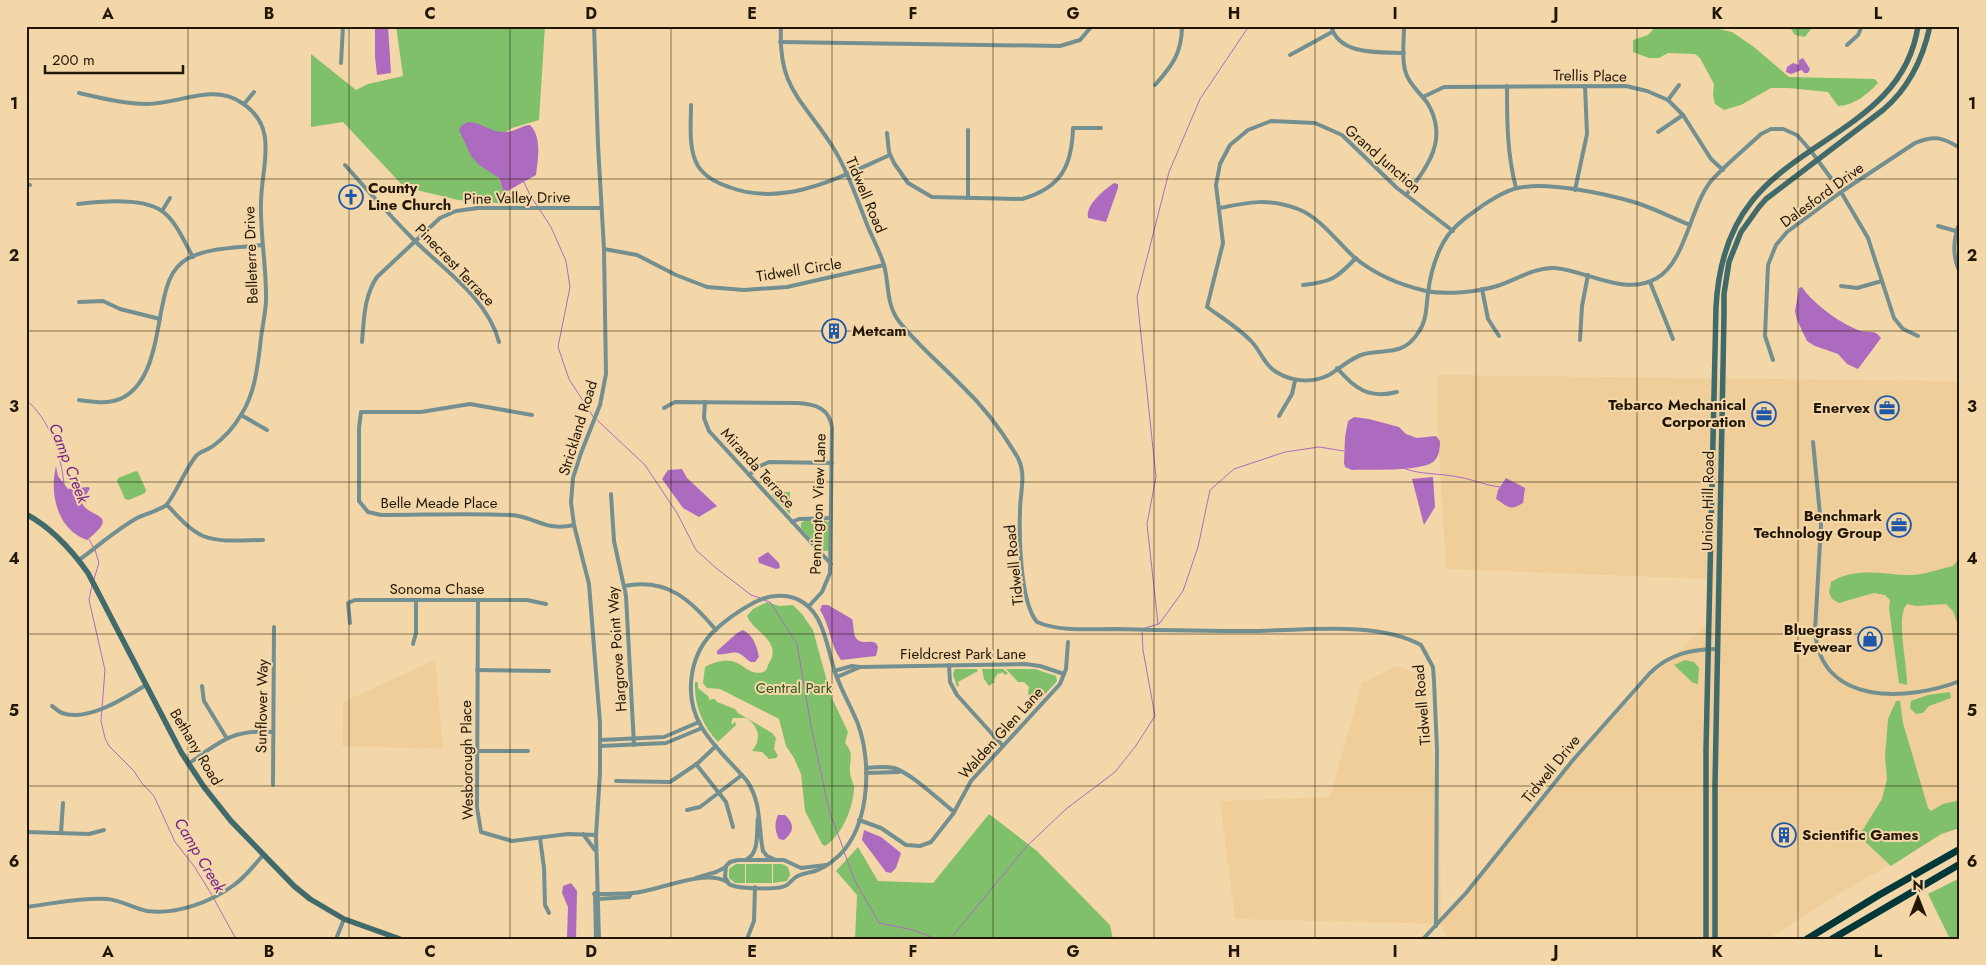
<svg xmlns="http://www.w3.org/2000/svg" width="1986" height="965" font-family="Jost,sans-serif">
<rect width="100%" height="100%" fill="#f4d7a9"/>
<g fill="#efce99">
<polygon points="1438,375 1960,381 1960,825 1845,890 1768,939 1448,939 1440,924 1235,919 1220,801 1330,797 1362,683 1397,666 1424,676 1440,822 1441,923 1549,789 1653,675 1712,619 1711,579 1446,569 1437,417"/>
<polygon points="435,660 443,749 342,746 343,702"/>
</g>
<g fill="#80c06b">
<polygon points="396,26 545,26 539,120 512,128 493,141 495,169 509,204 458,200 404,187 343,122 311,127 311,54 356,90 368,84 403,76"/>
<path d="M1656,26H1706L1732,32L1754,47L1789,77L1875,79L1878,83C1868,94 1853,106 1838,106L1828,92L1788,88H1771L1741,105L1724,110L1715,104L1713,95L1714,84L1700,58L1695,54L1668,53L1659,58H1649L1633,52V40L1648,35Z"/>
<polygon points="1789,26 1813,26 1805,37 1795,35"/>
<polygon points="136,471 138,472 146,490 145,493 129,500 125,499 117,481 118,478"/>
<polygon points="774,492 790,492 790,514 772,495"/>
<polygon points="805,520 824,520 830,523 829,550 827,551 821,551 801,528 801,523"/>
<path d="M1957,561L1960,564V631L1953,611L1946,604L1916,606L1907,604C1895,616 1908,666 1907,685L1899,683L1889,608L1890,600L1885,595L1874,593L1839,603L1832,599L1829,592L1831,582C1855,567 1881,574 1907,575C1922,576 1939,569 1953,566Z"/>
<path d="M767,602L779,606L793,605L802,614L813,630L831,696L848,732L845,743C855,754 849,760 850,772C850,777 853,781 854,787C854,806 842,836 825,846L822,844L805,811L801,774L794,758L786,746L779,719L720,689L707,688L703,683L705,667C713,662 726,659 735,662C744,665 751,676 763,672C768,670 767,666 769,663C783,641 753,632 747,616L753,609Z"/>
<polygon points="1685,660 1694,662 1699,668 1698,684 1693,683 1674,665"/>
<polygon points="955,669 977,669 978,671 958,682 959,685 957,687 953,674"/>
<polygon points="982,669 1003,669 1008,673 1005,675 1002,672 1000,674 998,673 994,680 995,682 989,686 984,679"/>
<polygon points="1006,669 1035,669 1056,676 1057,681 1037,703 1028,694 1029,687 1024,682 1018,682"/>
<path d="M695,682H698V688L708,696L710,701L711,699H715L717,702L735,709L738,713L772,733L776,738L774,749L778,756L776,758L769,759L762,752L752,751C762,739 759,726 746,718H733L731,723L733,724L735,721L736,725L718,742C702,725 694,705 695,682Z"/>
<polygon points="1950,692 1951,698 1929,706 1923,713 1916,714 1910,708 1911,701 1928,695"/>
<polygon points="1896,701 1900,701 1903,723 1928,808 1931,811 1943,804 1960,800 1960,828 1941,834 1891,866 1859,836 1882,799 1887,779 1885,757 1888,719"/>
<polygon points="989,814 1037,851 1110,925 1113,939 855,939 857,895 836,871 858,847 878,881 933,883"/>
<polygon points="736,864 745,864 745,883 735,883 729,878 729,869"/>
<rect x="746" y="864" width="26" height="19"/>
<polygon points="773,864 782,864 788,867 790,875 787,881 773,883"/>
<polygon points="1960,878 1960,939 1950,939 1928,894"/>
</g>
<g fill="#ad6bc0">
<polygon points="375,26 388,26 391,73 377,75 375,57"/>
<polygon points="1803,58 1810,69 1808,73 1804,73 1802,70 1791,74 1786,72 1787,67 1793,63 1799,65 1799,60"/>
<path d="M468,122C481,122 490,132 503,132C515,133 521,125 530,125C542,137 538,159 536,175L504,193L499,178L479,165L471,156L459,130L462,125Z"/>
<path d="M1114,183L1118,184V188L1106,222L1088,218C1085,205 1104,190 1114,183Z"/>
<path d="M1802,287C1812,303 1842,325 1861,331C1869,333 1875,329 1881,338L1858,369L1847,364L1838,354L1815,346L1807,341L1797,320L1795,311L1799,288Z"/>
<path d="M1354,417L1369,419L1399,427L1406,434L1417,438L1436,436L1440,441C1440,448 1439,458 1433,462C1419,472 1371,469 1352,470L1345,467L1344,463L1345,437L1348,421Z"/>
<path d="M56,466L58,476L68,489L88,487L90,488L82,503C89,519 122,512 87,540C58,530 49,495 56,466Z"/>
<polygon points="682,469 687,478 717,506 699,517 683,508 662,479 668,470"/>
<polygon points="1433,477 1435,507 1424,525 1412,479"/>
<path d="M1506,478L1525,488L1523,503C1509,512 1508,506 1496,499L1498,490Z"/>
<polygon points="768,552 779,563 780,568 776,569 759,563 758,558"/>
<path d="M822,605H828L852,619C855,628 851,641 864,642C869,642 872,641 876,643L878,647L876,656L841,660C830,645 830,625 820,610Z"/>
<path d="M743,630C753,635 757,646 759,657L755,662H751C747,660 744,656 740,654C733,650 725,656 717,654V651L737,633Z"/>
<path d="M778,815H785C795,824 794,832 784,840L779,839C775,832 774,823 778,815Z"/>
<polygon points="864,830 881,837 901,853 896,868 891,873 886,872 862,840"/>
<polygon points="571,883 577,891 576,939 567,938 568,907 562,893 563,886"/>
</g>
<g fill="none" stroke-linecap="round" stroke-linejoin="round">
<g stroke="#ad6bc0" stroke-width="1">
<polyline points="524,182 530,195 551,227 566,261 570,287 558,347 569,379 594,418"/>
<path d="M26,400C50,419 61,455 64,484"/>
<polyline points="597,420 645,465 677,513 696,550 716,568 751,595 760,598"/>
<path d="M1403,468C1420,475 1440,473 1458,477C1473,479 1483,485 1500,487"/>
<polyline points="89,539 93,547"/>
<polyline points="94,579 99,563 95,550"/>
<polyline points="92,585 89,600 105,670 101,721 105,738 109,746 134,771 141,782 154,796 175,842 194,866 212,895"/>
<polyline points="764,600 770,602 797,644 811,726 829,810 843,848"/>
<polyline points="1158,624 1147,524 1156,477 1137,297 1169,172 1200,99 1249,26"/>
<polyline points="1145,628 1159,624 1183,591 1198,547 1210,490 1234,469 1285,452 1319,447 1344,451"/>
<polyline points="844,852 855,881 879,923 913,930 937,939"/>
<polyline points="214,899 236,939"/>
<polyline points="950,939 1027,846 1066,809 1115,772 1135,747 1155,716 1143,650 1142,630"/>
</g>
<g stroke="#748f90" stroke-width="4">
<polyline points="594,26 598,145 604,249 606,374 600,405 581,453 573,478 571,502 574,525 589,584 600,723 600,773 596,835 599,939"/>
<path d="M781,26C778,87 800,97 831,144C847,169 857,199 868,227C873,239 880,252 884,265C889,283 886,303 898,320C916,344 940,363 961,385C982,405 1000,428 1015,453C1028,472 1020,490 1020,511C1019,537 1020,602 1037,622C1060,632 1090,629 1116,629C1160,630 1204,631 1249,631C1299,631 1377,620 1421,645L1433,667L1434,681L1437,750L1436,926"/>
<path d="M1331,26C1339,56 1380,52 1404,53"/>
<path d="M1404,26C1404,42 1401,62 1407,76C1412,87 1422,95 1428,104C1449,140 1427,167 1406,195"/>
<polyline points="780,42 1060,46 1080,40 1092,26"/>
<polyline points="1847,45 1858,35 1862,26"/>
<polyline points="1290,55 1332,32"/>
<polyline points="341,63 343,26"/>
<path d="M1155,85C1172,66 1182,53 1182,26"/>
<path d="M1507,86C1507,122 1507,153 1516,188"/>
<polyline points="1423,97 1444,87 1626,86 1647,91 1668,100 1683,115 1711,159 1723,170"/>
<polyline points="1668,100 1679,85"/>
<polyline points="244,104 254,92"/>
<path d="M691,105C691,124 688,149 698,166C705,177 717,183 729,187C784,208 840,177 890,155"/>
<polyline points="1658,132 1683,115"/>
<path d="M887,133L889,152L894,163L908,183L932,197L1022,199C1061,188 1072,166 1073,128H1101"/>
<path d="M345,165C368,191 391,217 415,241C445,271 488,299 499,342"/>
<polyline points="26,185 30,185"/>
<polyline points="1575,190 1587,134 1585,86"/>
<polyline points="968,198 968,130"/>
<path d="M78,204C101,201 142,197 162,211C177,222 184,242 193,257"/>
<path d="M1220,208C1248,202 1270,198 1298,209C1321,218 1337,242 1355,258C1376,275 1400,285 1426,291C1446,295 1478,292 1497,286C1516,280 1535,267 1555,268C1588,271 1625,297 1657,278C1686,261 1690,207 1711,181C1726,164 1745,149 1761,134L1771,129H1783L1797,135L1811,151L1841,192L1868,238L1894,318L1903,329L1918,336"/>
<polyline points="162,211 170,198"/>
<path d="M1960,222C1953,238 1952,257 1960,272"/>
<polyline points="1938,226 1956,231"/>
<path d="M1453,231L1397,188L1342,135L1315,123L1271,121L1248,130L1230,145L1220,164L1216,185L1223,243L1207,307C1222,318 1239,328 1252,342C1261,352 1265,366 1278,373C1293,382 1313,383 1329,375C1341,368 1350,358 1364,354C1386,349 1403,356 1418,333C1427,321 1426,307 1428,293C1430,276 1435,258 1443,243C1450,230 1463,219 1475,211C1485,203 1506,190 1518,188C1548,181 1607,194 1637,203C1655,209 1673,218 1690,225"/>
<polyline points="604,249 637,255 676,275 707,287 744,290 787,287 884,265"/>
<polyline points="1650,282 1673,339"/>
<path d="M1303,285C1331,282 1336,279 1356,258"/>
<polyline points="1841,286 1857,288 1882,281"/>
<polyline points="1482,289 1488,319 1499,336"/>
<polyline points="79,302 103,301 120,309 160,319"/>
<polyline points="1580,340 1582,306 1588,275"/>
<path d="M362,342C364,319 364,296 377,277L440,218L456,211L478,208H601"/>
<path d="M1773,360L1765,336L1768,265L1776,245L1787,232L1841,192L1915,143C1934,135 1942,137 1960,148"/>
<path d="M1337,368C1355,389 1369,399 1397,392"/>
<path d="M79,400C94,402 110,405 124,397C151,382 156,340 161,312C165,293 168,270 187,259C208,247 239,248 262,245"/>
<polyline points="705,402 704,418 709,431 831,564"/>
<path d="M664,408L675,402L798,403C816,404 830,409 832,428L830,573L822,592L809,606"/>
<polyline points="241,415 267,430"/>
<path d="M532,415L470,404L421,412H361L359,428V501L368,512L381,515C424,515 468,513 511,515C534,516 545,532 574,525"/>
<polyline points="1279,416 1292,394 1295,381"/>
<path d="M1813,442L1821,525L1815,631C1821,707 1908,701 1960,681"/>
<polyline points="749,475 760,466 769,462 832,463"/>
<polyline points="611,494 614,541 626,596 634,745"/>
<path d="M167,505C178,516 189,530 203,536C221,543 245,540 263,540"/>
<polyline points="792,522 799,519 831,518"/>
<path d="M79,560C98,546 116,530 137,518C146,514 157,511 165,506C172,502 187,465 197,455C201,451 208,450 213,446C224,438 234,427 241,415C254,395 257,371 260,347C261,332 265,317 266,302C267,269 260,236 261,203C261,166 280,128 242,103C213,83 179,104 147,104C124,104 101,98 79,93"/>
<path d="M624,586C668,578 689,599 716,630"/>
<polyline points="478,600 477,808 481,832 512,841 568,834 596,835"/>
<polyline points="350,623 348,603 355,600 527,600 546,604"/>
<polyline points="413,644 416,633 416,600"/>
<polyline points="949,665 950,682 957,695 1003,746"/>
<polyline points="860,667 1025,664 1040,666 1064,674"/>
<polyline points="477,670 549,671"/>
<polyline points="834,671 852,666 860,667 837,677"/>
<polyline points="202,686 204,701 226,737"/>
<path d="M52,706C55,708 59,712 62,713C88,722 125,698 146,685"/>
<polyline points="601,740 664,737 699,722"/>
<polyline points="601,746 666,743 702,728"/>
<polyline points="477,751 528,751"/>
<path d="M188,764C220,742 232,729 273,732"/>
<polyline points="696,764 726,802 733,827"/>
<path d="M866,768C875,767 885,766 894,768C911,773 939,800 954,812"/>
<polyline points="866,773 899,772"/>
<polyline points="616,781 670,782 698,763 716,746"/>
<polyline points="273,785 274,627"/>
<polyline points="687,810 700,807 742,775"/>
<polyline points="859,820 881,828 906,845 920,846 931,842 953,814 971,781 1060,684 1066,669 1068,642"/>
<polyline points="26,832 89,834 104,830"/>
<polyline points="61,833 63,803"/>
<polyline points="583,834 595,850"/>
<polyline points="540,838 544,868 545,905 549,913"/>
<path d="M747,859C760,852 756,831 758,818"/>
<path d="M776,860L767,856L763,851C758,827 762,803 747,781C732,763 712,746 701,726C684,697 689,657 712,633C724,621 740,610 755,602C767,596 778,594 791,597C824,606 826,645 835,672C841,690 851,707 858,724C871,761 870,817 845,849C838,858 825,868 815,871C809,873 802,873 796,877C792,879 790,884 785,886C776,890 737,889 729,884L725,877L726,866L730,862L738,860H784L801,868L826,865"/>
<polyline points="696,878 716,872 726,867"/>
<polyline points="595,893 596,939"/>
<path d="M594,894C607,894 620,894 633,893C658,891 705,868 727,882"/>
<polyline points="598,899 629,897 631,894"/>
<path d="M26,907C50,904 83,897 107,899C121,900 133,908 147,911C176,915 211,902 234,885C245,877 254,866 263,855"/>
<polyline points="336,939 344,919"/>
<polyline points="747,939 754,921 755,887"/>
<path d="M1423,939L1466,893L1573,760L1650,673C1669,654 1692,649 1718,649"/>
</g>
<g stroke="#416a6b" stroke-width="5.5">
<path d="M26,514C52,528 71,549 88,573L181,752L204,787L231,821L294,886L310,899L344,919L400,939"/>
<path d="M1706,939V750L1716,307C1718,269 1727,232 1752,201C1804,136 1904,120 1918,26"/>
<path d="M1715,939V786L1724,316V294L1729,262L1741,232L1759,207L1766,199L1883,110C1908,89 1923,58 1930,26"/>
</g>
<g stroke="#00383a" stroke-width="7">
<polyline points="1807,939 1879,895 1960,849"/>
<polyline points="1832,939 1960,864"/>
</g>
</g>
<path fill="none" stroke="#221706" stroke-width="1" stroke-opacity="0.55" d="M188,26V939M349,26V939M510,26V939M671,26V939M832,26V939M993,26V939M1154,26V939M1315,26V939M1476,26V939M1637,26V939M1798,26V939M26,179H1960M26,331H1960M26,482H1960M26,634H1960M26,786H1960"/>
<defs>
<g id="church-ring" transform="scale(1.25)"><circle r="9.5" fill="#f4d7a9" stroke="#1f57a9" stroke-width="1.5"/><path d="M-1.2-6h2.4v3.5h3.3v2.4h-3.3V6h-2.4V-.1h-3.3v-2.4h3.3Z" fill="#1f57a9"/></g>
<g id="building-ring" transform="scale(1.25)"><circle r="9.5" fill="#f4d7a9" stroke="#1f57a9" stroke-width="1.5"/><path d="M-4-6H4V6H1V3H-1V6H-4ZM-2.5-4.3h1.7v1.8h-1.7ZM.8-4.3h1.7v1.8H.8ZM-2.5-1h1.7V.8h-1.7ZM.8-1h1.7V.8H.8Z" fill="#1f57a9"/></g>
<g id="office-ring" transform="scale(1.25)"><circle r="9.5" fill="#f4d7a9" stroke="#1f57a9" stroke-width="1.5"/><path d="M-6-3h4V-5.5h4V-3h4V5H-6ZM-1-4.5V-3h2v-1.5ZM-6 0V1H6V0Z" fill="#1f57a9"/></g>
<g id="shop-ring" transform="scale(1.25)"><circle r="9.5" fill="#f4d7a9" stroke="#1f57a9" stroke-width="1.5"/><path d="M-5-2.5h2.3a2.7 3.5 0 0 1 5.4 0H5L5.5 6h-11ZM-1.5-2.5h3a1.5 2.3 0 0 0-3 0Z" fill="#1f57a9"/></g>
</defs>
<g fill-rule="evenodd">
<use href="#church-ring" x="351" y="197"/>
<use href="#building-ring" x="834" y="331"/>
<use href="#office-ring" x="1887" y="408"/>
<use href="#office-ring" x="1764" y="414"/>
<use href="#office-ring" x="1899" y="525"/>
<use href="#shop-ring" x="1870" y="639"/>
<use href="#building-ring" x="1784" y="835"/>
</g>
<g text-anchor="middle" dominant-baseline="central" stroke-width="4" stroke-linejoin="round" paint-order="stroke">
<g font-size="15" fill="#221706" stroke="#f4d7a9">
<text transform="translate(1590 76) rotate(1)">Trellis Place</text>
<text transform="translate(1383 159) rotate(41)">Grand Junction</text>
<text transform="translate(866 195) rotate(67)">Tidwell Road</text>
<text transform="translate(1822 195) rotate(-36)">Dalesford Drive</text>
<text transform="translate(517 198) rotate(-1)">Pine Valley Drive</text>
<text transform="translate(251 255) rotate(-92)">Belleterre Drive</text>
<text transform="translate(455 265) rotate(46)">Pinecrest Terrace</text>
<text transform="translate(799 270) rotate(-9)">Tidwell Circle</text>
<text transform="translate(578 428) rotate(-73)">Strickland Road</text>
<text transform="translate(758 468) rotate(48)">Miranda Terrace</text>
<text transform="translate(1708 501) rotate(-89)">Union Hill Road</text>
<text x="439" y="503">Belle Meade Place</text>
<text transform="translate(818 504) rotate(-88)">Pennington View Lane</text>
<text transform="translate(1014 565) rotate(-96)">Tidwell Road</text>
<text x="437" y="589">Sonoma Chase</text>
<text transform="translate(617 649) rotate(-94)">Hargrove Point Way</text>
<text x="963" y="654">Fieldcrest Park Lane</text>
<text transform="translate(1422 705) rotate(-95)">Tidwell Road</text>
<text transform="translate(262 706) rotate(-89)">Sunflower Way</text>
<text transform="translate(1001 733) rotate(-48)">Walden Glen Lane</text>
<text transform="translate(196 747) rotate(59)">Bethany Road</text>
<text transform="translate(467 760) rotate(-91)">Wesborough Place</text>
<text transform="translate(1551 769) rotate(-51)">Tidwell Drive</text>
</g>
<g font-size="15" font-weight="bold" fill="#221706" stroke="#f4d7a9" text-anchor="end">
<text x="368" y="188" text-anchor="start">County<tspan x="368" dy="17">Line Church</tspan></text>
<text x="852" y="331" text-anchor="start">Metcam</text>
<text x="1746" y="405">Tebarco Mechanical<tspan x="1746" dy="17">Corporation</tspan></text>
<text x="1870" y="408">Enervex</text>
<text x="1882" y="516">Benchmark<tspan x="1882" dy="17">Technology Group</tspan></text>
<text x="1852" y="630">Bluegrass<tspan x="1852" dy="17">Eyewear</tspan></text>
<text x="1802" y="835" text-anchor="start">Scientific Games</text>
</g>
<g font-size="15" fill="#2d591d" stroke="#f4d7a9">
<text x="794" y="688">Central Park</text>
</g>
<g font-size="16" font-style="italic" fill="#76248b" stroke="#f4d7a9">
<text transform="translate(69 463) rotate(69)">Camp Creek</text>
<text transform="translate(200 855) rotate(59)">Camp Creek</text>
</g>
</g>
<rect width="1986" height="965" fill="none" stroke="#f4d7a9" stroke-width="55"/>
<g transform="translate(1918 898)" stroke="#f4d7a9" stroke-width="4" paint-order="stroke">
<path d="M0-4L9 19L0 12L-9 19Z" fill="#221706"/>
<text y="-8" font-size="14" font-weight="bold" text-anchor="middle" fill="#221706">N</text>
</g>
<path d="M45 65v8h138v-8" fill="none" stroke="#221706" stroke-width="2.5"/>
<text x="52" y="65" font-size="15" fill="#221706" stroke="#f4d7a9" stroke-width="4" paint-order="stroke">200 m</text>
<rect x="28" y="28" width="1930" height="910" fill="none" stroke="#221706" stroke-width="2"/>
<g font-size="16" text-anchor="middle" font-weight="bold" fill="#221706">
<text x="108" y="19">A</text>
<text x="269" y="19">B</text>
<text x="430" y="19">C</text>
<text x="591" y="19">D</text>
<text x="752" y="19">E</text>
<text x="913" y="19">F</text>
<text x="1073" y="19">G</text>
<text x="1234" y="19">H</text>
<text x="1395" y="19">I</text>
<text x="1556" y="19">J</text>
<text x="1717" y="19">K</text>
<text x="1878" y="19">L</text>
<text x="14" y="109">1</text>
<text x="1972" y="109">1</text>
<text x="14" y="261">2</text>
<text x="1972" y="261">2</text>
<text x="14" y="412">3</text>
<text x="1972" y="412">3</text>
<text x="14" y="564">4</text>
<text x="1972" y="564">4</text>
<text x="14" y="716">5</text>
<text x="1972" y="716">5</text>
<text x="14" y="867">6</text>
<text x="1972" y="867">6</text>
<text x="108" y="957">A</text>
<text x="269" y="957">B</text>
<text x="430" y="957">C</text>
<text x="591" y="957">D</text>
<text x="752" y="957">E</text>
<text x="913" y="957">F</text>
<text x="1073" y="957">G</text>
<text x="1234" y="957">H</text>
<text x="1395" y="957">I</text>
<text x="1556" y="957">J</text>
<text x="1717" y="957">K</text>
<text x="1878" y="957">L</text>
</g>
</svg>
